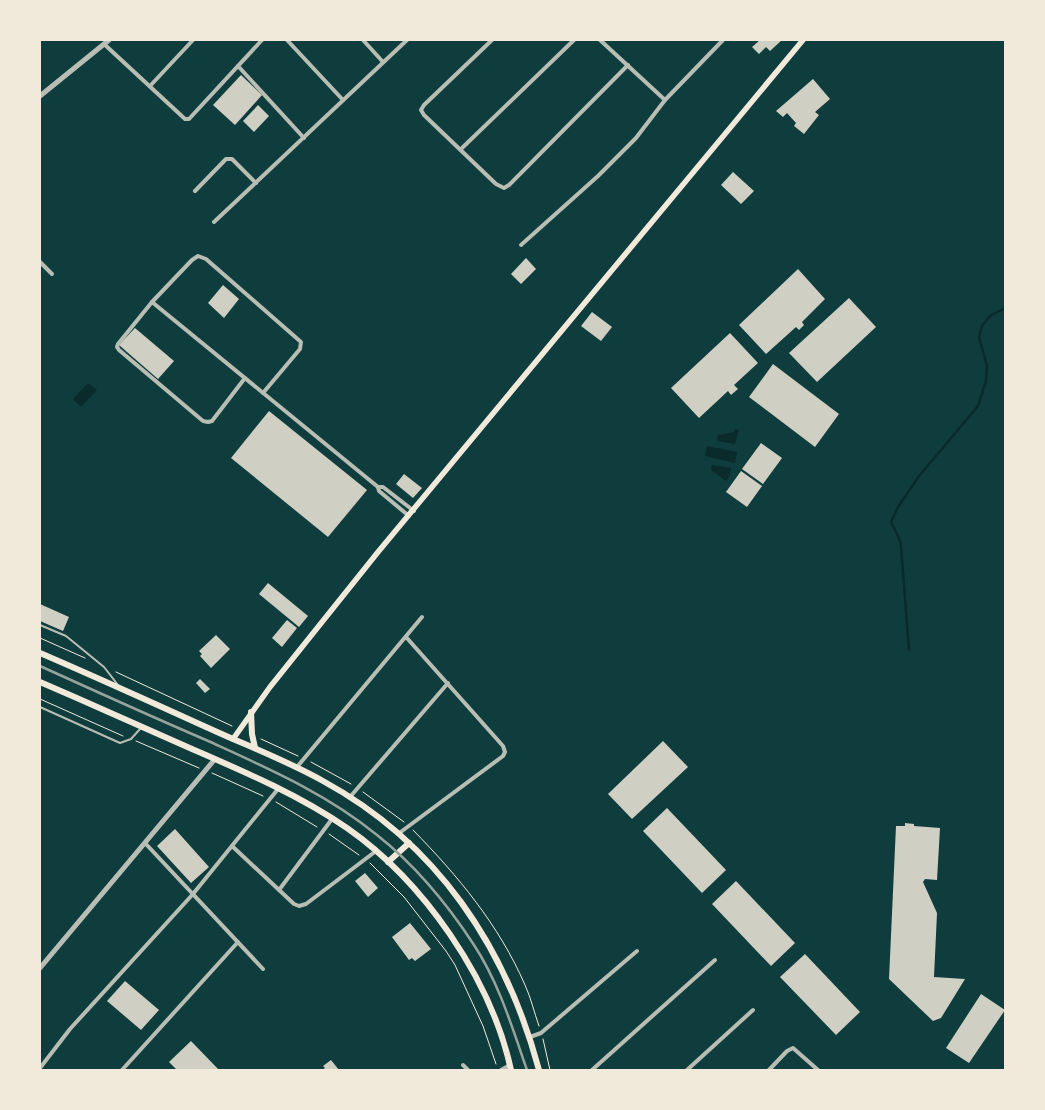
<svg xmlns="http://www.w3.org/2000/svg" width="1045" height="1110" font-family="'Exo 2',sans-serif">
<rect width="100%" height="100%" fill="#0f3d3e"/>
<g fill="#0a2a2b">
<polygon points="88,383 97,390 81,407 73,399"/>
<polygon points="735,429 739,430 735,444 717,441 718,435 734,432"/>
<polygon points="707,446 737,452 735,463 705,456"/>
<polygon points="712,465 731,468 730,475 726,481 711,470"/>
</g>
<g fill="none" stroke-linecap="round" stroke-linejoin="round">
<path stroke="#0a2a2b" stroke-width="2.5" d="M909,650L901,547C900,537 895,531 891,522L898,507L919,476L978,406L986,381L987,366L979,337L982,326L990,316L1005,308"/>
</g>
<g fill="#cfcfc3">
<polygon points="760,40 782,40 770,51 766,47 759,54 752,47"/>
<polygon points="241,75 262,95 235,125 213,105"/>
<polygon points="813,79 830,99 815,112 819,115 804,134 794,126 796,123 787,113 783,117 776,111"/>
<polygon points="258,105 269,116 254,132 243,121"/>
<polygon points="733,172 754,191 741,204 721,185"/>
<polygon points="526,258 536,269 521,284 511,274"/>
<polygon points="798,269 825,299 802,322 804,325 799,330 796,327 766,354 739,325"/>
<polygon points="223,285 239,299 224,318 208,303"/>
<polygon points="849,298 876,327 817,382 789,353"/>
<polygon points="592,312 612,327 601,341 581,326"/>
<polygon points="135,328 174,361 158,379 119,345"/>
<polygon points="730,333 758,363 734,385 738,389 731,395 728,391 699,418 671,388"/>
<polygon points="773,364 839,414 815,447 749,397"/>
<polygon points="269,411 367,490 328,537 231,458"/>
<polygon points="761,443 782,458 763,484 742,469"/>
<polygon points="741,471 762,486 747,507 726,492"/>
<polygon points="404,474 422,488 413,498 396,484"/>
<polygon points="268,583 308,616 299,627 259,594"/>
<polygon points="40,604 69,617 63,631 40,621"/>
<polygon points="287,620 297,628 282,647 272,638"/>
<polygon points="216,635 230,649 211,668 200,656 202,654 199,651"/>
<polygon points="200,679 210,689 205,693 196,683"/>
<polygon points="663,741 688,767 632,819 608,794"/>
<polygon points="667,808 726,870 702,893 643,831"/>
<polygon points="905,823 914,824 914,826 940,828 937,880 925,879 923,882 937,913 934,977 965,979 941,1018 933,1021 889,979 896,826 905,826"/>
<polygon points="175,829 209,867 191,883 157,846"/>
<polygon points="365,873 378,888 368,897 355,881"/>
<polygon points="736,881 795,943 771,966 712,904"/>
<polygon points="410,923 431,949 415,961 412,958 409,960 392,937"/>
<polygon points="805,954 860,1012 836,1035 780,977"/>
<polygon points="125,981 159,1010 141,1030 107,1001"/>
<polygon points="981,994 1005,1010 969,1063 946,1048"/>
<polygon points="191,1041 219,1070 177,1070 169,1062"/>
<polygon points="331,1060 339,1070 322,1070 325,1068 323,1066"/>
</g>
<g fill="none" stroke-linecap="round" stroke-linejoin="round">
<g stroke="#f1e9da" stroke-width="1">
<polyline points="40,638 85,658"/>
<polyline points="116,672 232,726"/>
<polyline points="40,699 123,736"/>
<polyline points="261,739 298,756"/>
<polyline points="136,741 199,768"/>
<polyline points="311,762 351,784"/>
<polyline points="212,773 263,796"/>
<polyline points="363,792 404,822"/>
<polyline points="276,802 317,827"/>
<path d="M413,830C458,876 499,925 525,985C531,998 534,1012 539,1026"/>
<polyline points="329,834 359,855"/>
<polyline points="370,863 404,897 446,951 455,965 483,1026 496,1064"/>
<polyline points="543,1039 550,1070"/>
</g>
<g stroke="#b8beb3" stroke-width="2">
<polyline points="40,625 66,636 104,667 118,685"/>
<polyline points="40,707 120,743 131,739 140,729"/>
</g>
<g stroke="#b8beb3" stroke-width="4">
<polyline points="287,40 343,100"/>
<polyline points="363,40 383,62"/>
<polyline points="492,40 424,105 421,110 424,115 496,184 504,188 509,185 628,65"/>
<polyline points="600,40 665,100"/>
<polyline points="104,44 185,119 189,119 262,40"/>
<polyline points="238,66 304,138"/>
<polyline points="150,86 193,40"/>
<polyline points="461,149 574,40"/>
<polyline points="195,191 226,159 232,159 256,183"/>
<polyline points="214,222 407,40"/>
<polyline points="521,245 598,176 636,138 665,100 723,40"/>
<polyline points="40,262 52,274"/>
<polyline points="152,302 378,487 379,491 409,516"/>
<polyline points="245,378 212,421 208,422 203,421 119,350 117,347 118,344 152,302 192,260 198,256 206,259 301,342 300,349 263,393"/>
<polyline points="378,487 383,487 414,511"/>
<polyline points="297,767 422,617"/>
<polyline points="350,797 448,683"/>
<polyline points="398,834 503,756 505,752 503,746 406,637"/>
<polyline points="145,843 263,969"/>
<polyline points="232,846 294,904 299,906 306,904 376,851"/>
<polyline points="279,890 332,819"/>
<polyline points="530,1037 541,1033 637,951"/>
<polyline points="463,1065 468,1070"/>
<polyline points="40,1068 70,1029 193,894 278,789"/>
<polyline points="122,1070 238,942"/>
<polyline points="501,1070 510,1065"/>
<polyline points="592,1070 715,960"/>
<polyline points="687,1070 753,1010"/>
<polyline points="769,1070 787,1051 793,1048 818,1070"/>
</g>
<g stroke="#b8beb3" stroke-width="5">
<polyline points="40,96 109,40"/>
<polyline points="40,968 215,759"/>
</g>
<polyline stroke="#f1e9da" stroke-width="5.5" points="233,739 270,687 378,552 803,40"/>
<g stroke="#f1e9da" stroke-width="6">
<path d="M40,653C96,677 151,702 206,727C245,745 286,760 323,781C437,843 506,947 539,1070"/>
<path d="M40,682C91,704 142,727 192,749C245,772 299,795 347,828C423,881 491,978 511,1070"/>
<polyline points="251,712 252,734 255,748"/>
<polyline points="388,862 409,843"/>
</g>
<path stroke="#97a49c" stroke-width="2.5" d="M40,666C95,691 150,716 206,740C265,767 326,793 377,835C415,865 448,905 474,945C499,983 512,1027 527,1070"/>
</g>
<rect width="1045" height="1110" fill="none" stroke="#f1e9da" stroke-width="82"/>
</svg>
